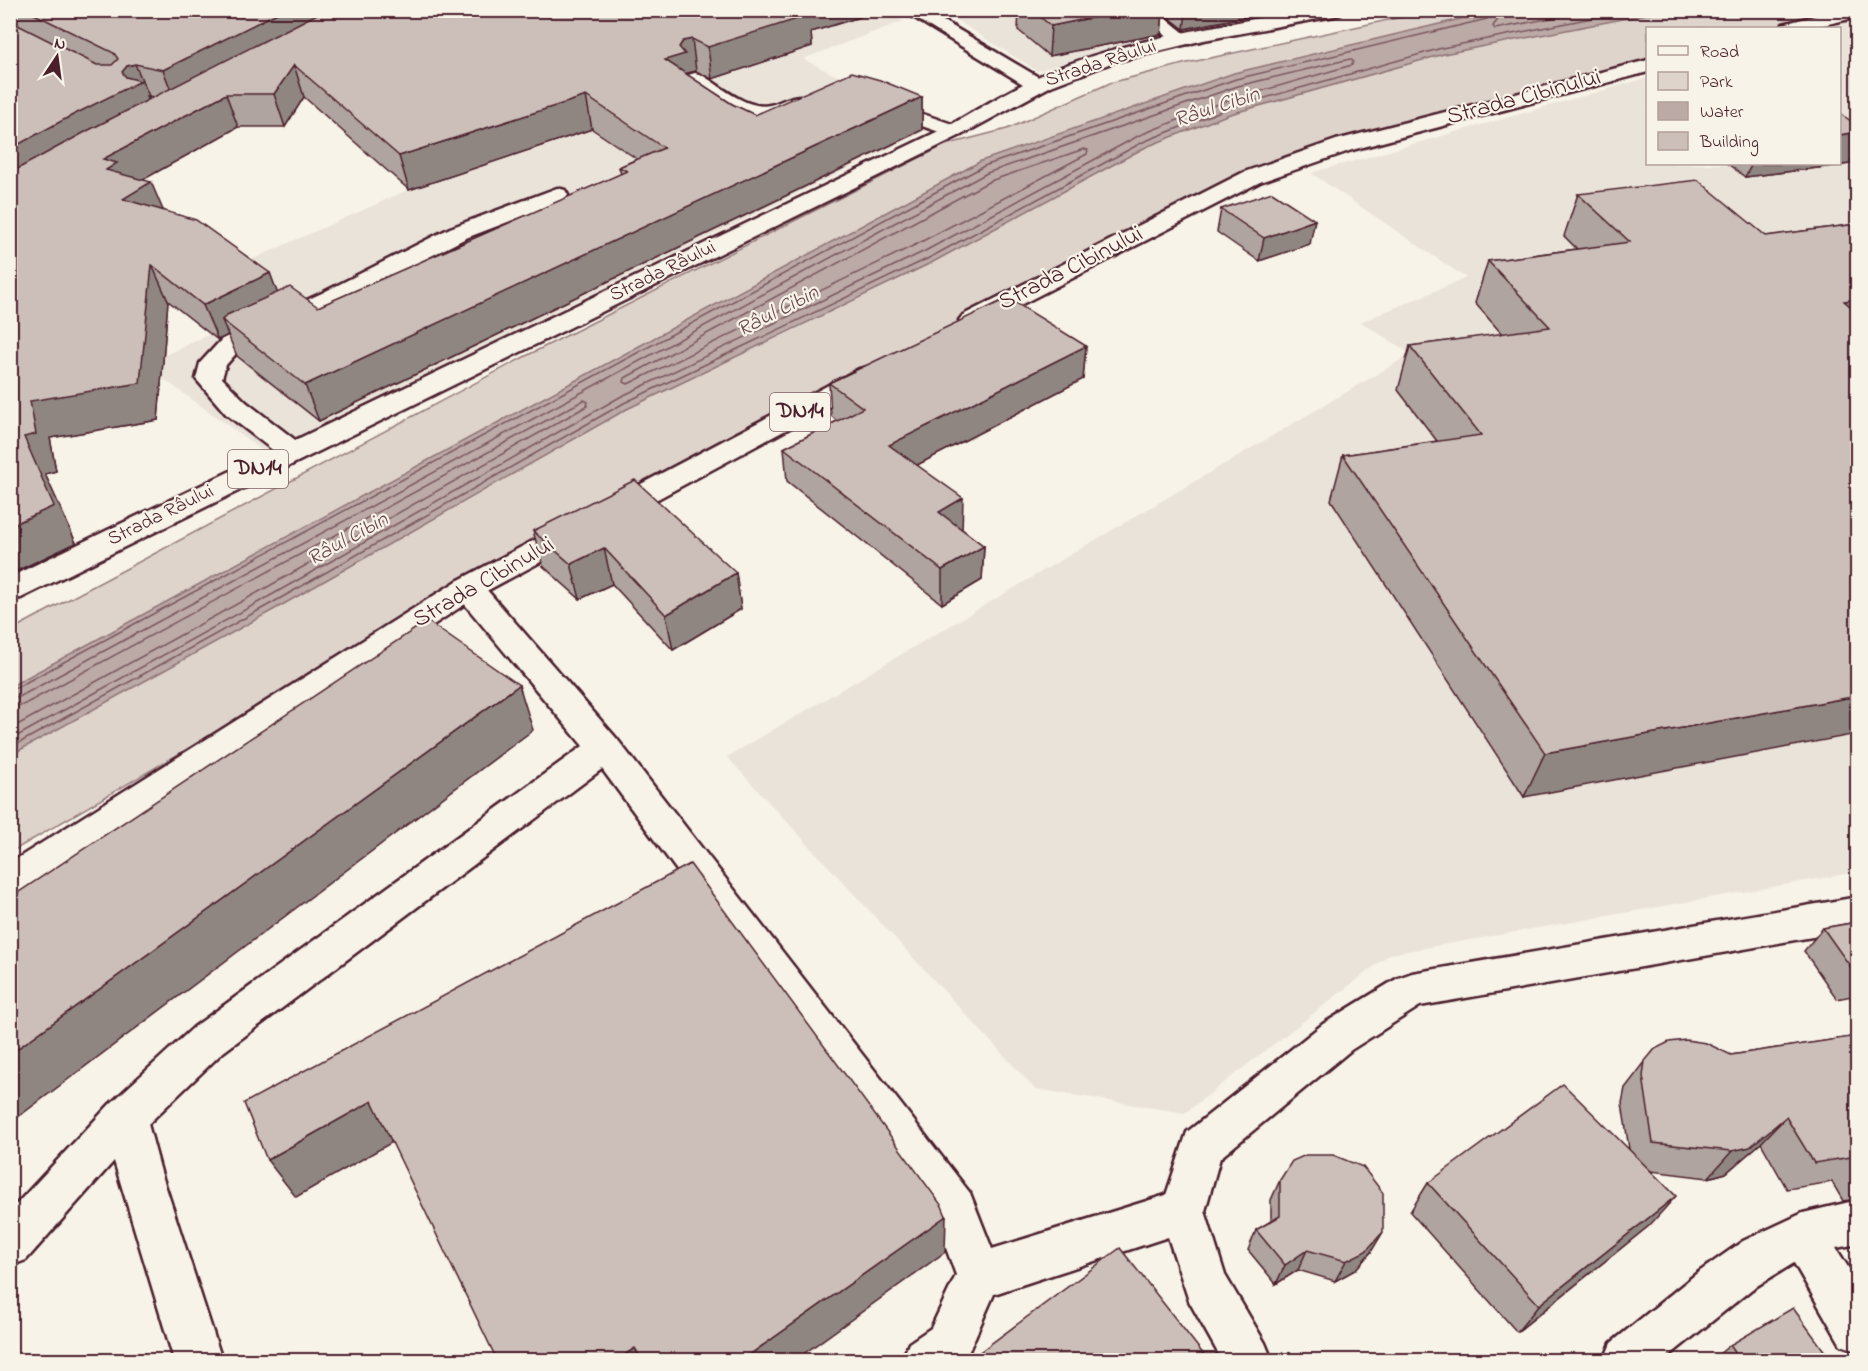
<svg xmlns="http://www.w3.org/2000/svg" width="1868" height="1371" font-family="'Indie Flower',sans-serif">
<rect width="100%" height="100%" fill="#f7f3e8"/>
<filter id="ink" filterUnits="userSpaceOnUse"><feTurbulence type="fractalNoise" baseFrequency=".0167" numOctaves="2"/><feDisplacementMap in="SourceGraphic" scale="12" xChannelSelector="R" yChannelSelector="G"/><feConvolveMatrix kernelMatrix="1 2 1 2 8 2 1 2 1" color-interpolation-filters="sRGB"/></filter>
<g filter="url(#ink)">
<g fill="#eae3da">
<polygon points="885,10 903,21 803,59 936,126 266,453 144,365 285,299 239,265 408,190 652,11"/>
<polygon points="942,11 1302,11 1117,46 1037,71"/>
<polygon points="1857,20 1857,872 1390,954 1185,1113 1035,1089 727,757 1411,354 1361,322 1466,278 1311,173 1647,78 1648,164 1840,164 1840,28 1826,28"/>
</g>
<polygon fill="#ded4cc" stroke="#947a7c" stroke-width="1.5" points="1430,11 1857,11 1790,28 1648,28 1647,66 1289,162 471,583 11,852 11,630 524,357 945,145 1007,129 1110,83 1187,63"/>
<polygon fill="#bcaaa7" stroke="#8e7275" stroke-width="1.5" points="1498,10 1663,11 1444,54 1227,115 1146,147 931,263 627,409 275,609 11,755 11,686 981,161 1234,73"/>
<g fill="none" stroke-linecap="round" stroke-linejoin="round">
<g stroke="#78575d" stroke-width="1.5">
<polyline points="1500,10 1499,18 1493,26 1495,29 1593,10"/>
<polygon points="1084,149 1088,150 1087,154 917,244 628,384 624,382 625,378 990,181"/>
<polyline points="10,691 984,166 1236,79 1487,19 1491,16 1492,10"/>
<polyline points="10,699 19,697 987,173 1238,86 1350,59 1353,61 1352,65 1223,102 1140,135 925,251 620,397 268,597 10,740"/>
<polyline points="10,708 23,705 584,400 588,402 587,406 264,589 10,729"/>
<polyline points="10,748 272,603 624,403 929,258 1143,142 1226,109 1442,48 1632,10"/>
</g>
<g stroke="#4a1f2b" stroke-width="5">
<g id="minor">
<polygon points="902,10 925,10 1045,81 1048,85 1045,89 1031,89"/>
<polygon points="1135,10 1156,10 1193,40 1190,44 1176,44"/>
<path d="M695,73L702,75C722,87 747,110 770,105C783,102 794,93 807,97L810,101C800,115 758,120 742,116L688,83L685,79L688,75Z"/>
<polygon points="879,99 961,127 965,131 961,135 954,137 872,109 869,105 872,101"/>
<polygon points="557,188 565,190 568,195 565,200 466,238 340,303 240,349 226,365 222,378 246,402 303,446 307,452 303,458 293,461 283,458 226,414 196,379 200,363 222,339 322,293 450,228"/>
<polygon points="468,577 479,581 617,739 970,1193 992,1249 1166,1195 1187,1132 1323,1024 1398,978 1412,973 1858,897 1858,929 1420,1006 1351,1050 1220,1158 1205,1211 1225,1275 1265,1343 1272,1360 1222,1360 1189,1301 1168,1237 994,1294 965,1360 902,1360 909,1343 931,1328 956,1275 936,1221 602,769 222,1053 148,1124 161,1172 222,1360 174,1360 114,1161 26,1260 10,1266 10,1211 110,1104 194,1027 583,746 457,595 453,588 457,581"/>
<polygon points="1858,1200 1858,1244 1836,1248 1858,1283 1858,1351 1841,1345 1794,1263 1752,1289 1664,1360 1604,1360 1611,1343 1696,1274 1743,1241 1803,1213"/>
</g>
</g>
<g stroke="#4a1f2b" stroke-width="5">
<g id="major">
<path d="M1302,10H1343L1341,14L1334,16L1204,40L1114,62L1051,86L961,135L21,598L10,600V577L947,127C987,104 1026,79 1069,64C1144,37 1224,25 1302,10Z"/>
<polygon points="1838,10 1858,10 1858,17 1811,28 1781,28 1783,24"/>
<polygon points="1648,60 1648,72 1352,150 1260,182 981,325 972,328 963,325 959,320 963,315 1244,172 1336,140"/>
<polygon points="868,367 877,369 881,375 877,381 479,595 23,893 10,897 10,863 457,581 859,369"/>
</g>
</g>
<use href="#minor" fill="#f7f3e8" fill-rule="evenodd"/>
<use href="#major" fill="#f7f3e8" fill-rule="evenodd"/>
</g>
<g fill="#afa49f" stroke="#4a1f2b" stroke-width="1.5" fill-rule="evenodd">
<path d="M10,10H873V13L811,32L812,46L712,79L696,71L687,73V75L732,104L755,115L922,97V130L319,421L237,356L228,335L218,340L168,301L158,420L50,438L56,471L45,474L76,543L10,574ZM147,96H149L153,97L148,100ZM304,97L409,190L592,129L637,159L619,167L621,174L318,307L277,293L270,273L163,210L142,180L238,127H285Z"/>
<polygon points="1019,10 1279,10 1184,29 1163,13 1161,34 1049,56 1018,30"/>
<polygon points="1728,164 1850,164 1745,177"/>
<polygon points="1578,194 1766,236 1857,224 1524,797 1331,500 1343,455 1437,441 1398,390 1410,346 1502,334 1475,303 1488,261 1577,249 1564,236"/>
<polygon points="1221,209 1310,244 1259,261 1217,232"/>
<polygon points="1086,346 1083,379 917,465 962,529 984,546 982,580 942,604 787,481 784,448 837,421 831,416 829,383"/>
<polygon points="533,531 736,573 741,609 673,650 612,584 580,599 543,566"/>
<polygon points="1857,922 1857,995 1837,999 1804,951 1823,928"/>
<polygon points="1857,1036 1857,1199 1843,1201 1832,1182 1787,1189 1761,1143 1726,1173 1708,1178 1651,1171 1650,1225 1517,1332 1410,1212 1428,1183 1629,1149 1622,1103 1625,1088 1655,1049 1731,1055"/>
<polygon points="1280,1180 1371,1252 1355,1270 1335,1281 1298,1270 1276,1284 1248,1250 1256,1230 1271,1221 1271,1200"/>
<polygon points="1730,1345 1831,1360 1712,1360"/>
</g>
<g fill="#8f8682" stroke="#4a1f2b" stroke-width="1.5">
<polygon points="10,10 21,32 10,36"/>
<polygon points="283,10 354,10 176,103 163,70"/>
<polygon points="794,10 873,10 873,13 811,32 812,46 712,79 708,47"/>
<polygon points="1130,10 1163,10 1161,34 1049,56 1051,26"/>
<polygon points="1186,10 1279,10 1184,29"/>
<polygon points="692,39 696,71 687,73 689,86 665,60 679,47 683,41"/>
<polygon points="135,64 149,96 147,96 154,114 10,192 10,149 122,72 127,66"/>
<polygon points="294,65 304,97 285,127 274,94"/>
<polygon points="226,94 238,127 128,188 151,182 166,217 121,204 106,170 103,159"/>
<polygon points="586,96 592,129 409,190 399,156"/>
<polygon points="922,97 922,130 319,421 305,385"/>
<polygon points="1857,132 1857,148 1850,164 1745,177 1752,164 1839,164 1839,135"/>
<polygon points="1315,220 1310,244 1259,261 1264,238"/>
<polygon points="152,265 168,301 158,420 50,438 56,471 45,474 76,543 10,574 10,526 30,401"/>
<polygon points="270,273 283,308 222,320 228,335 218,340 203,305"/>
<polygon points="1857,299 1857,339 1844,301"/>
<polygon points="1086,346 1083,379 890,479 889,445"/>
<polygon points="963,498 962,532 939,512"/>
<polygon points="984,546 982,580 942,604 942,570"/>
<polygon points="604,548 612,584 580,599 571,564"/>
<polygon points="736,573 741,609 673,650 666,615"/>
<polygon points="519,685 533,730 10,1123 10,1054"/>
<polygon points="1857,696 1857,734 1524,797 1545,753"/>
<polygon points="372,1101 396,1140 296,1197 267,1160"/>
<polygon points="1786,1117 1761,1143 1726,1173 1708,1178 1732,1151"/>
<polygon points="1676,1196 1650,1225 1517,1332 1539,1305"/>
<polygon points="946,1216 945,1252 795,1360 742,1360"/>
<polygon points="1383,1232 1371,1252 1355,1270 1335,1281 1346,1261"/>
<polygon points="1307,1250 1298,1270 1276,1284 1285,1265"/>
<polygon points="635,1348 641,1360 616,1360"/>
</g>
<g fill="#ccbfb9" stroke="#4a1f2b" stroke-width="1.5">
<polygon points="26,10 283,10 163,70 135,64 127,66 122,72 126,77 141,81 69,117 10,149 10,21 97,65 112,65 118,59 114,53"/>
<polygon points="325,10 803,10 810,15 708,47 692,39 683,41 679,47 685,54 665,60 732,104 755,115 852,72 880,80 922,97 305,385 222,320 227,315 290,287 318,307 627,171 619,167 664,148 586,96 399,156 294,65 274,94 226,94 103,159 117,163 106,170 151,182 123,199 196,220 270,273 203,305 152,265 140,383 30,401 36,434 24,437 54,506 10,526 10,173 87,131"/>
<polygon points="1032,10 1130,10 1051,26"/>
<polygon points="1839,113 1857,125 1857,132 1839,135"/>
<polygon points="1698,180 1766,236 1857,224 1857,299 1844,301 1857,312 1857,696 1545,753 1343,455 1481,435 1410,346 1550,327 1488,261 1630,242 1578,194"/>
<polygon points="1272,192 1315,220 1264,238 1221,209"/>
<polygon points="1008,298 1086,346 889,445 963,498 939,512 984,546 942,570 784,448 863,408 829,383"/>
<polygon points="635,480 736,573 666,615 604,548 571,564 533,531"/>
<polygon points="427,621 519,685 10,1054 10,898"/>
<polygon points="690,864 942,1206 946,1216 742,1360 642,1360 635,1348 616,1360 497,1360 372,1101 267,1160 244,1103"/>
<polygon points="1857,922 1857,976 1823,928"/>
<polygon points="1857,1036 1857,1156 1814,1163 1786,1117 1750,1147 1732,1151 1653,1143 1643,1076 1645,1061 1655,1049 1669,1042 1686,1040 1706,1043 1731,1055"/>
<polygon points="1563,1084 1676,1196 1539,1305 1428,1183"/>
<polygon points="1306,1155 1333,1155 1363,1167 1383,1193 1383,1232 1366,1251 1346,1261 1307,1250 1285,1265 1256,1230 1280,1216 1280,1180 1292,1161"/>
<polygon points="1120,1248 1208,1360 969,1360"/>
<polygon points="1793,1308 1831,1360 1740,1360 1730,1345"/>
</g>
</g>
<g text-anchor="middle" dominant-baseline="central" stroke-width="4.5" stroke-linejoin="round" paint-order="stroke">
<g font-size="20" fill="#4a1f2b" stroke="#f7f3e8">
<text transform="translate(1101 64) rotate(-18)">Strada Râului</text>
<text transform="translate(663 272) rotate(-26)">Strada Râului</text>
<text transform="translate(161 516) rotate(-26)">Strada Râului</text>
</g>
<g font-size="22" font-style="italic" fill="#6c4950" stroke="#f7f3e8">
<text transform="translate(1217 108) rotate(-18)">Râul Cibin</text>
<text transform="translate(778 312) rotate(-27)">Râul Cibin</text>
<text transform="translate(348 540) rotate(-29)">Râul Cibin</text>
</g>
<g fill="#f7f3e8" stroke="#7e5f64" stroke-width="1.5">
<rect x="770" y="393" width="60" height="38" rx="4.5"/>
<rect x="228" y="450" width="60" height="38" rx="4.5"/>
</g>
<g font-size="22" font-weight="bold" fill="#4a1f2b">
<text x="800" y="412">DN14</text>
<text x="258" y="469">DN14</text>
</g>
<g font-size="24" fill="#4a1f2b" stroke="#f7f3e8">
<text transform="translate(1524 98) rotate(-15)">Strada Cibinului</text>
<text transform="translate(1071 269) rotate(-27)">Strada Cibinului</text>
<text transform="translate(484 583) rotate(-30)">Strada Cibinului</text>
</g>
</g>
<rect width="1868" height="1371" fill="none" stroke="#f7f3e8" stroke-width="36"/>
<rect x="18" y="18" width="1832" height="1335" fill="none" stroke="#4a1f2b" stroke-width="2" filter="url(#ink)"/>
<rect x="1646" y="27" width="195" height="138" fill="#f7f3e8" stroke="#b29e9c" stroke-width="1.5"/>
<rect x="1658" y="46" width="30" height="9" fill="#f7f3e8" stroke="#b29e9c" stroke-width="1.5"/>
<text x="1700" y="57" font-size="18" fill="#4a1f2b">Road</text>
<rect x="1658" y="72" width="30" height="18" fill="#ded4cc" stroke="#b29e9c" stroke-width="1.5"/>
<text x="1700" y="87" font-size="18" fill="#4a1f2b">Park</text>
<rect x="1658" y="102" width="30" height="18" fill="#bcaaa7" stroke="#b29e9c" stroke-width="1.5"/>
<text x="1700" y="117" font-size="18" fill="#4a1f2b">Water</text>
<rect x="1658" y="132" width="30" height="18" fill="#ccbfb9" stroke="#b29e9c" stroke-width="1.5"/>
<text x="1700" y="147" font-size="18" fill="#4a1f2b">Building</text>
<g transform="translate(57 57) rotate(13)" stroke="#f7f3e8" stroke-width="4.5" paint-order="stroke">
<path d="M0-4.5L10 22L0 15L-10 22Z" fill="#4a1f2b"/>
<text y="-9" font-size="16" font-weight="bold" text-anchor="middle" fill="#4a1f2b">N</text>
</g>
</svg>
